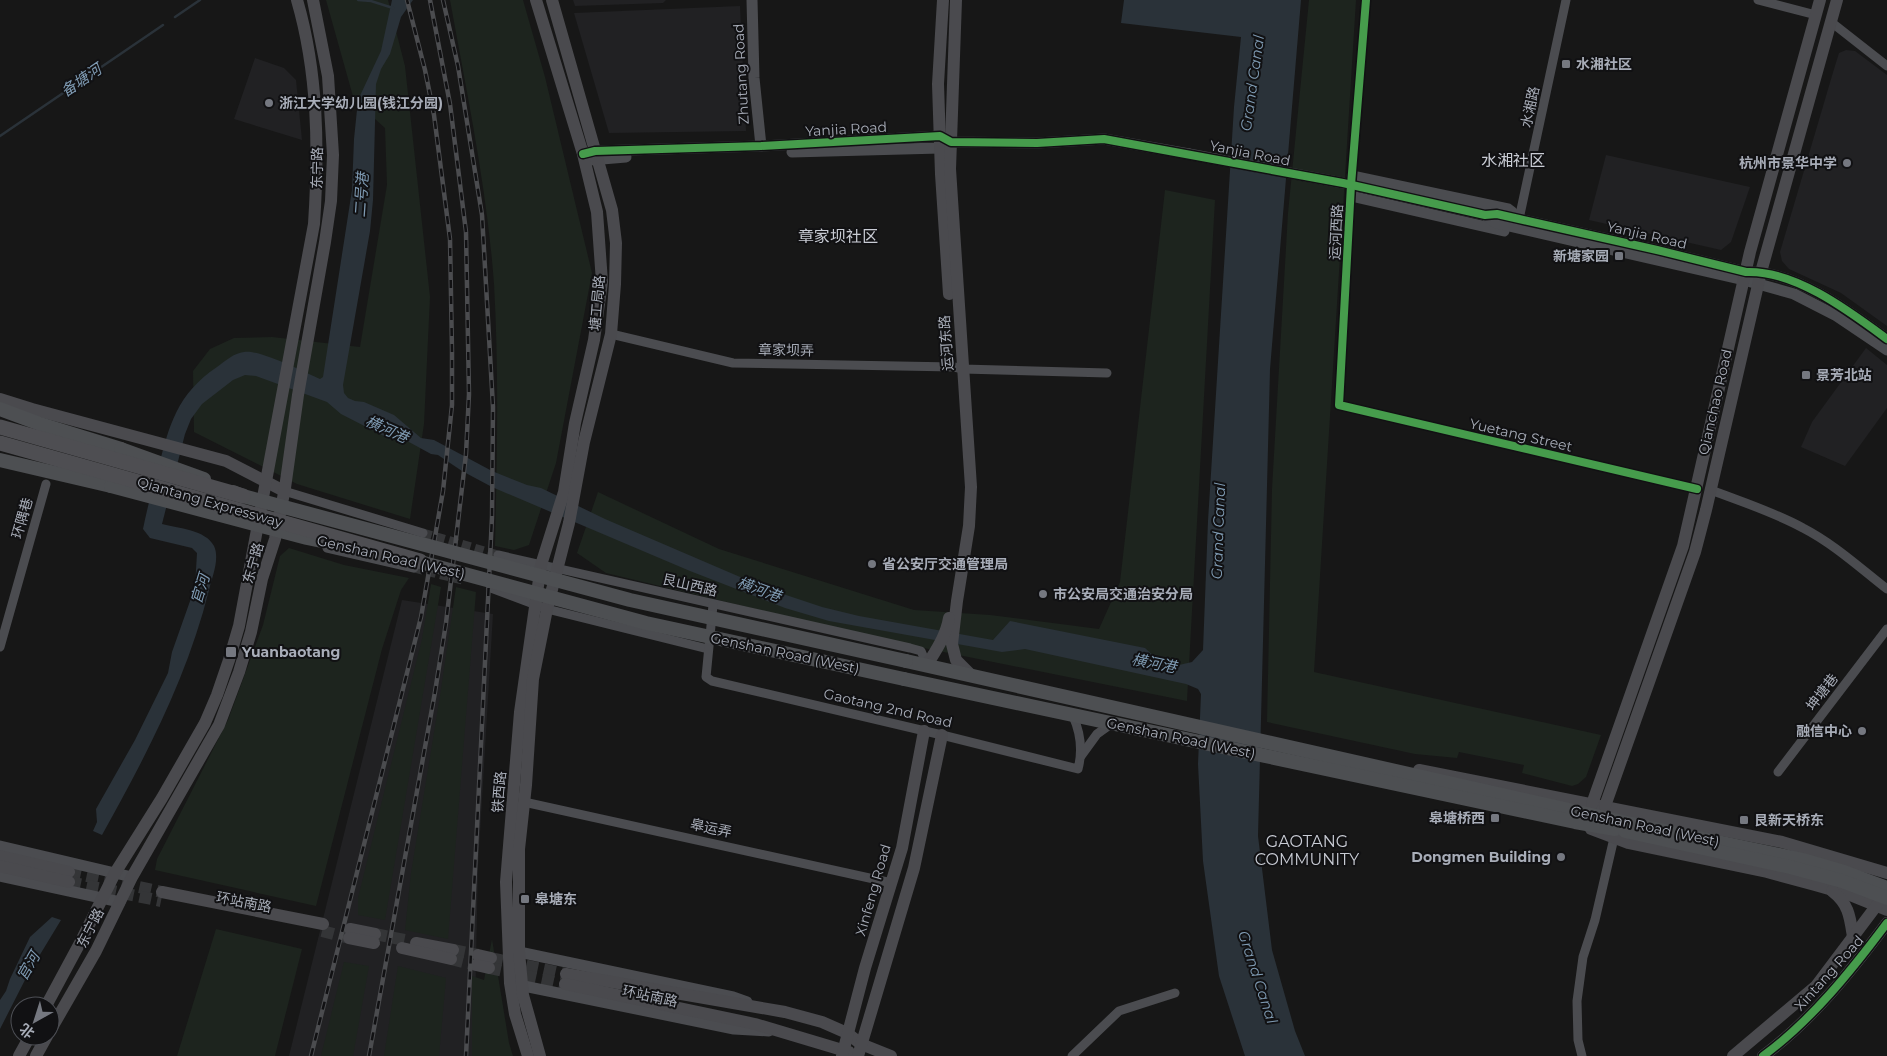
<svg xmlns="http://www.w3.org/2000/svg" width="1887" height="1056" font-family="Montserrat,'Noto Sans SC',sans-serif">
<rect width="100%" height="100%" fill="#171717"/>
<g fill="#212123">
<polygon points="573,0 666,0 663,3 575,6"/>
<polygon points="740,6 746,131 609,133 574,13"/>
<polygon points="1846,50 1855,51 1887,75 1887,326 1841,293 1789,269 1782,261 1780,252 1834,69 1839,53"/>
<polygon points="255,58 284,68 296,80 302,140 234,119"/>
<polygon points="1606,155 1750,187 1731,242 1721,250 1589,220"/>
<polygon points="1866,348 1887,365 1887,408 1845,466 1801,447 1812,422"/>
<polygon points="402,600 493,614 478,867 474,1056 289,1056"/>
</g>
<g fill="#1d241e">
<polygon points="326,0 388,0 405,66 430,297 424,424 410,519 297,484 194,432 193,371 210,349 234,338 272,337 360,347 387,185 385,128 354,100"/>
<path d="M450,0H523L545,77L592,273L556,463L529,545L514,550L495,546C497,459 499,371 494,284C487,188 467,94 450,0Z"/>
<polygon points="1309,0 1356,0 1314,672 1601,735 1586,777 1578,784 1572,786 1522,773 1524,765 1459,752 1457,758 1415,754 1267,722 1272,489 1288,213"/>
<polygon points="1165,190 1215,200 1187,701 889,641 606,573 577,553 598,492 719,549 914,610 990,615 1099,629 1120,582"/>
<polygon points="289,548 344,565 409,578 401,590 382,649 316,906 155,870 157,859 228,720 263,625 280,556"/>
<polygon points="431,584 441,587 385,920 358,915 358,898 422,639"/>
<polygon points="456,587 476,592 448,939 405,930 411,873 440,696"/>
<polygon points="216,929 302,949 275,1056 177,1056"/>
<polygon points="492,939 509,1043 513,1056 472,1056 472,976 484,980"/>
<polygon points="344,962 369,966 353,1056 321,1056"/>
<polygon points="398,966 446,978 439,1056 384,1056"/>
</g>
<g fill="#2a3239">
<path d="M392,0H413L401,17L390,54L381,69L376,84L373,200L370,231L343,385L344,393L348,398L355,401L364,402L394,415L421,438L434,440L492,471L527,485L541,488L605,519L768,589L822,607L859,616L993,640L1010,621L1145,648L1158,660L1179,665L1192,662L1203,650L1208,521L1234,107L1241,37L1121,23L1124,0H1301L1270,369L1258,836L1272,950L1295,1031L1305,1056H1245L1219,976L1203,861L1198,764L1201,694L1198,689L1186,684L1025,649L1002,652L829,621L785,608L690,571L492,487L462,471L438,455L431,454L409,442L384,436L341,414L327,402L256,376L245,375L233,380L202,404L191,419L185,434L162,524C178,528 206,530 214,546C220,559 212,577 209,590C187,678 146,756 102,835L93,831L97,822L96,809L135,740L168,673L172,652L195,587L197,553L192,548L150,538L143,529C147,509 152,490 158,470C169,425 177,394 217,367C225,361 234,353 244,352C259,349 304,372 320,379L323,377L352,190L354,139L358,100L381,51Z"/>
<polygon points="52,917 61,920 27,976 0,1029 0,1000 6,991 10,979 30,937"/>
</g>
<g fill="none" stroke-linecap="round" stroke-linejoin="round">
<g stroke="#2a3239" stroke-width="2.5">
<polyline points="358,0 371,1 393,8"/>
<polyline points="175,17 200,0"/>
<polyline points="0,136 163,25"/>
</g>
<g stroke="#343537" stroke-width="9" stroke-dasharray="9 4.5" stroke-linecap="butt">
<polyline points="423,533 498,555"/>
<polyline points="414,568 462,580"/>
</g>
<g stroke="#343537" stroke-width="12" stroke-dasharray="12 6" stroke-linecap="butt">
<polyline points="69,872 162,892"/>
<polyline points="69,882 161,901"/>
<polyline points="322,931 349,938"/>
<polyline points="375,934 405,940"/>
<polyline points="453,950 478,955"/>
<polyline points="491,958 566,974"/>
<polyline points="451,959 476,965"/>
<polyline points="489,968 565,984"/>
</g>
<g stroke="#4b4c50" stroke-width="9">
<polyline points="1366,0 1351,185 1339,405 1697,489"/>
<polyline points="1758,0 1816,15"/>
<polyline points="1831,22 1887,66"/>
<polyline points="1519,219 1566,0"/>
<polyline points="611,334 733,363 954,367 963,369 1107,373"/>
<path d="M1711,490C1742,502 1774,512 1803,528C1834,544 1860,568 1887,589"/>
<polyline points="284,491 423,533"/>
<polyline points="327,548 414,568"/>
<polyline points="498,555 910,648 921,651 927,665"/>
<polyline points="491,588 547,609 708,649"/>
<path d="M713,605L706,677L712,681L942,735L1078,769C1083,750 1081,734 1073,716"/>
<polyline points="0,647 46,484"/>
<polyline points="1081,756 1097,734 1111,724"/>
<polyline points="1778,772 1887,629"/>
<polyline points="524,802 892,883"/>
<polyline points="1072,1056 1119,1011 1175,993"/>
<polyline points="1582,1056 1578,1040 1577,1001 1583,957 1595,920 1614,838"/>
</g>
<g stroke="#4b4c50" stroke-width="11">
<polyline points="752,0 754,78 761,146"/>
<polyline points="792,152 940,148 947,144"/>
<polyline points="586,153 595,151 761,146 940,136 951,142 1037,143 1104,139 1189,154"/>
<polyline points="590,160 626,157"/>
<polyline points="1352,176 1508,209 1512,212"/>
<polyline points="1351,196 1504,231"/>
<polyline points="1485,215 1496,223 1744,280 1794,294 1835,315 1887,350"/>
<path d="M1485,215L1497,214L1519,219L1657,250L1746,272C1795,270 1849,311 1887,339"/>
<polyline points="0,846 132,877"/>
<polyline points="0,876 120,902"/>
<polyline points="519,952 733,997 747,1002"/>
<polyline points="514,984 734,1029 769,1031"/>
</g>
<g stroke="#4a4a4e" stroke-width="12">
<polyline points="943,0 938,84 941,174 949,294"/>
<polyline points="956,0 950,169 971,487 969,526 957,601 952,644 956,660 972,676"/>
<polyline points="0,399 32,409 226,461 284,491"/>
<path d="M927,665C936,650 946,636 949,618"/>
<polyline points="1419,770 1782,842 1887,873"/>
<polyline points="1592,804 1683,546 1750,252 1820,0"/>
<polyline points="1605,806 1695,552 1706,510 1761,272 1837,0"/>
<polyline points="1591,829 1628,843 1767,872 1815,885 1850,895 1887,910"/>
<polyline points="0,856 69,872"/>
<polyline points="0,866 69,882"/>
<path d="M1832,891C1849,904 1850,917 1853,937"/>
<polyline points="162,892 323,924"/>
<polyline points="350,929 375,934"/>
<polyline points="349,938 374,943"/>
<polyline points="416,943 453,950"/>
<polyline points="402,948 451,959"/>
<polyline points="478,955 491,958"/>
<polyline points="476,965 489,968"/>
<polyline points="566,974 785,1012 822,1022 847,1033 861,1044 891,1056"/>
<polyline points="565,984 755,1024 849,1052"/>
<path d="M46,1006L81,941L115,873L162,798L205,723L217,695L229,660L239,626L314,224C319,149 318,72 297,0"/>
<polyline points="50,1031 96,951 132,877 219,725 239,672 251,632 262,579 275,539 285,488 298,395 325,242 331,201 333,155 328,76 313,0"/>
<polyline points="19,1056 30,1036"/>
<polyline points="36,1056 47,1036"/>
<polyline points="528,1056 515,1014 510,983 506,882 520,712 541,565 564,492 575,423 594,340 602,282 597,212 583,154 536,0"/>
<polyline points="540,1056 523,995 519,952 519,849 526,785 533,679 547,609 569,523 584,442 611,334 615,284 616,243 612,210 552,0"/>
<polyline points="842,1056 865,968 902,848 924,731"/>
<polyline points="858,1056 914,868 942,735"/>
<polyline points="1733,1056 1816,986 1880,901"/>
<path d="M1763,1056C1812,1020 1851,971 1887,923"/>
</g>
<g stroke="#4d4f52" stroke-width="14">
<polyline points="0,409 40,424 121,449"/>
<polyline points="0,460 111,486"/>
<polyline points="906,661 1627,823 1803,860 1844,872 1887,888"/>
<polyline points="904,679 1575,822 1615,829"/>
</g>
<g stroke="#4b4c4f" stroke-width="4.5">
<g id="rail">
<polyline points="443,0 458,66 482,215 493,407 492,517 466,1056"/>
<polyline points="311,1056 421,617 443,491 448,443 452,405 452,351 450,239 434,115 425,70 407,0"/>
<polyline points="369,1056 435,692 446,623 466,454 469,394 466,232 450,104 430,0"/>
</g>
</g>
<use href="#rail" stroke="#111113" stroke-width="2.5" stroke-dasharray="8" stroke-linecap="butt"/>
<polyline stroke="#4b4c50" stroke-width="11" points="1189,154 1343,183 1485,215"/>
<g stroke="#4d4f52" stroke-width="14">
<polyline points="121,449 204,479"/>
<polyline points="111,486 307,538 336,544"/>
<polyline points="233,492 243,496 630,600 906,661"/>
<polyline points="409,559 646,623 904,679"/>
<polyline points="1625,831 1790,867 1842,881 1887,898"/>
</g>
<g stroke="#4e4e52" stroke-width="15">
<polyline points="0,427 243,496"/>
<polyline points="0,443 420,561"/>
</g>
<g stroke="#111113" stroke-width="11">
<g id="cycleway">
<polyline points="1366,0 1351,185 1339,405 1697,489"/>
<path d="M583,154L595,151L761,146L940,136L951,142L1037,143L1104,139L1343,183L1485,215L1497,214L1519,219L1657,250L1746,272C1795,270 1849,311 1887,339"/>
<path d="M1763,1056C1812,1020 1851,971 1887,923"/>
</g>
</g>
<use href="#cycleway" stroke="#469c4c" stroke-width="8"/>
</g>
<g fill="#757880" stroke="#111113" stroke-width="2">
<rect x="1561" y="59" width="10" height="10" rx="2.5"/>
<circle cx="269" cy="103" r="5"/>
<circle cx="1847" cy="163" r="5"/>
<rect x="1614" y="251" width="10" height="10" rx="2.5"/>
<rect x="1801" y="370" width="10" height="10" rx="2.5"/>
<circle cx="872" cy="564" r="5"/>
<circle cx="1043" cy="594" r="5"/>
<rect x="225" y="646" width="12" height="12" rx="2.5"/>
<circle cx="1862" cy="731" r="5"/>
<rect x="1490" y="813" width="10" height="10" rx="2.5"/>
<rect x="1739" y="815" width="10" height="10" rx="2.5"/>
<circle cx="1561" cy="857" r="5"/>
<rect x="520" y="894" width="10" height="10" rx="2.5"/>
</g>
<g text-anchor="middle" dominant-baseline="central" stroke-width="4" stroke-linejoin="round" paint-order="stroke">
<g font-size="14" font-weight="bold" fill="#a8adb8" stroke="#111113" text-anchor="start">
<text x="1576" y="64">水湘社区</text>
<text x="279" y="103">浙江大学幼儿园(钱江分园)</text>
<text x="1837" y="163" text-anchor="end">杭州市景华中学</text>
<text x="1609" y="256" text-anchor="end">新塘家园</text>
<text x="1816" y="375">景芳北站</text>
<text x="882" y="564">省公安厅交通管理局</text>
<text x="1053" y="594">市公安局交通治安分局</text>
<text x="242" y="652">Yuanbaotang</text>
<text x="1852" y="731" text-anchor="end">融信中心</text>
<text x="1485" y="818" text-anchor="end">皋塘桥西</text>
<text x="1754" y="820">艮新天桥东</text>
<text x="1551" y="857" text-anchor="end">Dongmen Building</text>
<text x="535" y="899">皋塘东</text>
</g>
<g font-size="14" fill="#a8adb8" stroke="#111113">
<text transform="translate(741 74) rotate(-93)">Zhutang Road</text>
<text transform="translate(1530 107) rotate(-78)">水湘路</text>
<text transform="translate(846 129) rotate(-3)">Yanjia Road</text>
<text transform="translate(1250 153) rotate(11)">Yanjia Road</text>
<text transform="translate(317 168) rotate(-89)">东宁路</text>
<text transform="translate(1336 232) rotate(-87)">运河西路</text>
<text transform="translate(1647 235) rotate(13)">Yanjia Road</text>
<text transform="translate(597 303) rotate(-85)">塘工局路</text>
<text transform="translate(946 343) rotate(-94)">运河东路</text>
<text transform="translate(786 350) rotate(1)">章家坝弄</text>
<text transform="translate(1715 402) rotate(-77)">Qianchao Road</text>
<text transform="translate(1521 435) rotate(13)">Yuetang Street</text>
<text transform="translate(210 502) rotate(16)">Qiantang Expressway</text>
<text transform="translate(22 518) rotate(-74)">环隅巷</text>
<text transform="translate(391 557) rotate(13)">Genshan Road (West)</text>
<text transform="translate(253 563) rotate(-74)">东宁路</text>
<text transform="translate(690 585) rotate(13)">艮山西路</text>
<text transform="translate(785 653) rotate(12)">Genshan Road (West)</text>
<text transform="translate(1822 692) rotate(-53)">坤塘巷</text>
<text transform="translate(888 708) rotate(13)">Gaotang 2nd Road</text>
<text transform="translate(1181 738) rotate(12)">Genshan Road (West)</text>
<text transform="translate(499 792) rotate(-85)">铁西路</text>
<text transform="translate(1645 826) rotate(12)">Genshan Road (West)</text>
<text transform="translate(711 828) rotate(12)">皋运弄</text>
<text transform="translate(873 890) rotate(-74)">Xinfeng Road</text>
<text transform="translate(244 902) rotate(11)">环站南路</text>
<text transform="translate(90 928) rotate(-63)">东宁路</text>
<text transform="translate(1829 973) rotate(-48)">Xintang Road</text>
<text transform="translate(650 996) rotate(12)">环站南路</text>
</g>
<g font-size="15" font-style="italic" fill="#7f9bb3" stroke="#111113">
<text transform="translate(81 80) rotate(-34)">备塘河</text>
<text transform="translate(1252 83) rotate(-82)">Grand Canal</text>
<text transform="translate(361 195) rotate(-86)">二号港</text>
<text transform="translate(387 429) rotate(24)">横河港</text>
<text transform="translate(1218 531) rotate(-88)">Grand Canal</text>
<text transform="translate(200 589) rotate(-73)">官河</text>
<text transform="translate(759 589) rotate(20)">横河港</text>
<text transform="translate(1154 663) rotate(11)">横河港</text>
<text transform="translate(28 966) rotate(-60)">官河</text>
<text transform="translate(1258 977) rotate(72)">Grand Canal</text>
</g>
<g font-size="16" fill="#c9ccd4" stroke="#111113">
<text x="1513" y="160">水湘社区</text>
<text x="838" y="236">章家坝社区</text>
<text x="1307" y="841">GAOTANG<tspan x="1307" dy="18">COMMUNITY</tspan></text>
</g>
</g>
<g transform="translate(35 1021) rotate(219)"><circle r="24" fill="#111113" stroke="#4d4f55"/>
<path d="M0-4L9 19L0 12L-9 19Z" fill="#757880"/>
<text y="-8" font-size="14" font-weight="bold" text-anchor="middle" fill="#a8adb8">北</text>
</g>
</svg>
